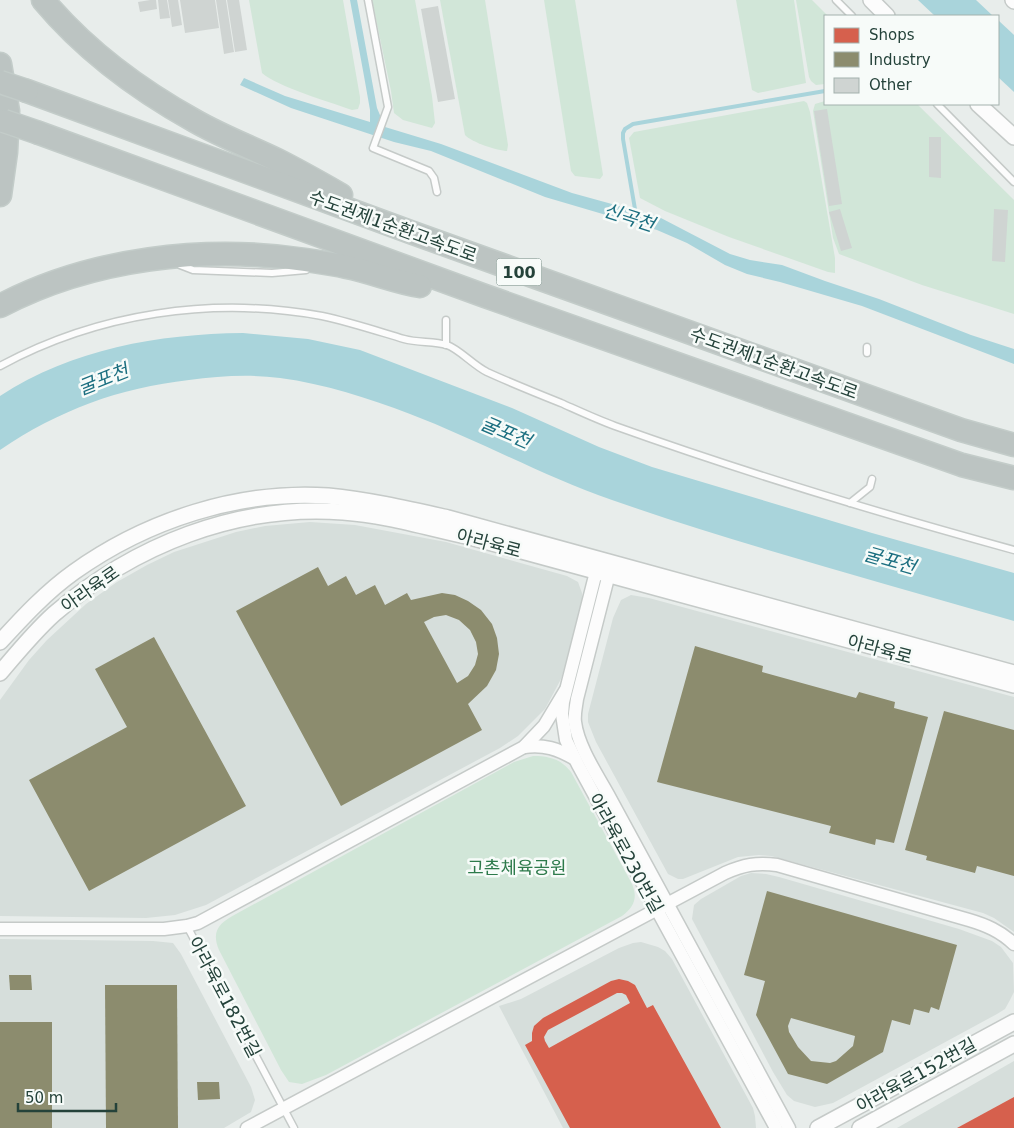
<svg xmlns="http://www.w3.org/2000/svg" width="1014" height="1128" font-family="'DejaVu Sans','Noto Sans KR',sans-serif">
<rect width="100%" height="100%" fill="#e8edeb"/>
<g fill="#d6dedb">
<polygon points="310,522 355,525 446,542 567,576 578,582 582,593 582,600 567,660 561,679 545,709 518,736 500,748 206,905 175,915 146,918 0,916 0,700 29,660 47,640 86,604 117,582 147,565 174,552 236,532 265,526"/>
<polygon points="631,595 649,598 1014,697 1014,932 994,918 983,913 771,856 759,855 738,857 683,879 678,879 668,874 596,742 588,722 588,714 613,618 621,600"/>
<polygon points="751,873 766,874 779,877 959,929 992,941 1001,947 1013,963 1014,992 1010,1000 1005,1009 997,1014 833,1103 815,1107 794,1101 787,1095 773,1072 692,919 694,905 701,899 741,876"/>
<polygon points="0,939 153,941 173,943 181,954 251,1087 255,1100 251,1112 224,1128 0,1128"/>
<polygon points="641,942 658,947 665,951 672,959 753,1108 755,1116 756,1128 563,1128 499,1006 521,999 619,948 633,943"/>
<polygon points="1014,1061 1014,1128 897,1128"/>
</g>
<g fill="#d1e6d8">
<path d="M249,0H343L360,97V103L358,109L352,110C330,102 278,87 262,73Z"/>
<polygon points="372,0 415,0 432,96 435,123 432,128 403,120 394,113 391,91"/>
<path d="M440,0H485L508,145L507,151C498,151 471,142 465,135Z"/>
<polygon points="544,0 575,0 603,175 600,179 575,176 571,171"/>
<polygon points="736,0 794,0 806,83 758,93 752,90"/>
<polygon points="796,0 812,0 828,16 825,16 825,84 816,85 811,81 809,77"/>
<polygon points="804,101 807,103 810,112 835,258 835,273 828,272 729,237 665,211 640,198 629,138 634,132"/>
<polygon points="825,101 825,104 917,104 1014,200 1014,314 922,285 839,254 833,238 813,111 815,104"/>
<path d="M533,756C549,756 561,759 571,772L632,884C638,898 634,907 622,916L326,1075L302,1084L289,1082L281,1070L219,950C211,931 219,923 236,914L514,762Z"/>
</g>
<g fill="#a9d4db">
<polygon points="350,0 357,0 377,108 385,127 441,144 572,193 659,217 730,254 750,260 782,265 825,281 879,299 971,335 1014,349 1014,364 862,306 780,282 747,274 725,265 687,243 657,230 545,197 431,151 394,142 291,108 240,85 244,78 285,96 370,122 370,110 364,76"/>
<polygon points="918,0 976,0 993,16 935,16"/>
<polygon points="998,20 1014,35 1014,92 998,77"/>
<path d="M243,333L308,339L360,350L512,408L599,447L652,467L872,533L1014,573V621C880,582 744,546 612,500C543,476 478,440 410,414C368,398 325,384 280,378C250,374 219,376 189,380C119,388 59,410 0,450V396C72,349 158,334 243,333Z"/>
</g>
<g fill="#d6604d" fill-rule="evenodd">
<path d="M619,979L628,981L635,985L647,1008L653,1005L721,1128H570L525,1045L532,1041V1033L534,1026L543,1018L611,981ZM617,993H622L626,995L630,1003L549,1048L545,1041L544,1037L548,1030Z"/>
<polygon points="1014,1097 1014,1128 957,1128"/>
</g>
<g fill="#8c8c6e" fill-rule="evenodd">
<path d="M318,567L328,586L346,576L356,595L375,585L385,605L407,593L411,600L442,593L455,595L468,601L481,610L492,624L497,638L499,654L496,670L487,686L468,704L482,730L341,806L236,611ZM446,615L459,620L470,630L476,642L478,654L475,665L468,676L457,683L424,622L434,617Z"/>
<polygon points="154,637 246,806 89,891 29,780 127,727 95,669"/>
<polygon points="695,646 763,666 762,672 856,698 859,692 895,702 894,708 928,717 894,843 876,839 875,845 829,833 831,826 657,782"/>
<polygon points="944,711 1014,730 1014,876 977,866 975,873 926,860 927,856 905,850"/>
<path d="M767,891L957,945L939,1010L931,1007L929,1013L914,1009L910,1025L892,1020L883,1052L827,1084L788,1074L756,1015L765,981L744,975ZM791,1018L855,1036L853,1046L836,1061L830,1063L811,1061L798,1047L789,1032L788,1026Z"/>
<polygon points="9,975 31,975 32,990 10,990"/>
<polygon points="105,985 177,985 178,1128 106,1128"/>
<rect x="0" y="1022" width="52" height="106"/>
<polygon points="197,1082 219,1082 220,1099 198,1100"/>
</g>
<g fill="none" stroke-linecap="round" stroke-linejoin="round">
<polyline stroke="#a9d4db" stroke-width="4" points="636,215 623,139 623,133 625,129 633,124 825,91"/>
</g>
<g fill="#cfd4d2">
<polygon points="150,0 156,0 157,9 140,12 138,2"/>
<polygon points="158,0 167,0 170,18 160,19"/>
<polygon points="168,0 178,0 182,25 172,27"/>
<polygon points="180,0 215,0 219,28 185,33"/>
<polygon points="216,0 226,0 234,52 224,54"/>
<polygon points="227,0 239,0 247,50 235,52"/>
<polygon points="438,6 455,99 438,102 421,9"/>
<polygon points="827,109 842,204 829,206 814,111"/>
<polygon points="929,137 941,137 941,178 929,177"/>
<polygon points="840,209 852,248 841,251 829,212"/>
<polygon points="994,209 1008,210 1005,262 992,261"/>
</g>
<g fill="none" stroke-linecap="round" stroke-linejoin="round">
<g stroke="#c5cac8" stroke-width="9">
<g id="service">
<polyline points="368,0 388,107 373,148 429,171 434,178 437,192"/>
<polyline points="836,0 852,16"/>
<polyline points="937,104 1014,182"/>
<polyline points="180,265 193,270 272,273 306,270"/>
<polyline points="446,320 446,345"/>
<polyline points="867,353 867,347"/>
<path d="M0,366C98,313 212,296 322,316C350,322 377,331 404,339C418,343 433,341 447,345C459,349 473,365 487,372C511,383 536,393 561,403C579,411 596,419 615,426C746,473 879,513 1014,550"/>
<polyline points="850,503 870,487 872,479"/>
<polyline points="187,926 294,1128"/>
</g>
</g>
<g stroke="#c5cac8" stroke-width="15">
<g id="minor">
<polyline points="598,564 563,702 562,714 566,740 578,765 776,1128"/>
<path d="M611,566L577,699C576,707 574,714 575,722C578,747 598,776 610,798L789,1128"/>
<path d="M524,747C544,744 558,749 575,759"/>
<polyline points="0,929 164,929 187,926 198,923 524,747 544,726 565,691"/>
<path d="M247,1128L725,873C743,865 757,862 777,865L969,920C986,925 1000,931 1014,944"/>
</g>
</g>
<g stroke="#c5cac8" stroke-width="18">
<g id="tertiary">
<polyline points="871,0 887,16"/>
<polyline points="1013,0 1014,1"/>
<polyline points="978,104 1014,137"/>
<path d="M0,642C23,617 46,592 74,572C147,520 239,490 328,496C369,500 408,509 448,518L1014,673"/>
<path d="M0,673C17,653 34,632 54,614C134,545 237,504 343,512C386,515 428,528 470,537L1014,685"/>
<polyline points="818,1128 1014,1022"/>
<polyline points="860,1128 1014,1044"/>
</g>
</g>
<g stroke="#c3ccc9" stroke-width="25">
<g id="motorway">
<path d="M43,0C84,49 139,90 195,121C221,136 250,147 277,160C299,171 320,183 341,195"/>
<polyline points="0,64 8,111 6,152 0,195"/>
<polyline points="27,91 413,233 961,430 1014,445"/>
<polyline points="39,133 485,296 962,465 1014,478"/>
<path d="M0,306C91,258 205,245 306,260C320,262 334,264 347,267C372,272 395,282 420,286"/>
</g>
</g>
<use href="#service" stroke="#fcfcfc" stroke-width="6"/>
<use href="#minor" stroke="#fcfcfc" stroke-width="12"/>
<use href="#tertiary" stroke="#fcfcfc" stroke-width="15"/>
<use href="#motorway" stroke="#bcc4c2" stroke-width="22"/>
<g stroke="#c3ccc9" stroke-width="25" stroke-linecap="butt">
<g id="motorway-bridge">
<polyline points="0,82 27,91"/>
<polyline points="4,121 39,133"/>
</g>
</g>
<use href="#motorway-bridge" stroke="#bcc4c2" stroke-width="22"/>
</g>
<g text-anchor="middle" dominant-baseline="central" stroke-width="5" stroke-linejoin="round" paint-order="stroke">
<rect fill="#f7fbf9" stroke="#637a73" stroke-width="1" x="496.5" y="258.5" width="45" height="27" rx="4"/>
<g font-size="16" font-weight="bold" fill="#24423a">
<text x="519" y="272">100</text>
</g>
<g font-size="18" fill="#24423a" stroke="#f7fbf9">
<text transform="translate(393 226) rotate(20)">수도권제1순환고속도로</text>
<text transform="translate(774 363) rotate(20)">수도권제1순환고속도로</text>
<text transform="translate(489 543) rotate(15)">아라육로</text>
<text transform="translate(90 589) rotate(-35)">아라육로</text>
<text transform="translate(880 649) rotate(15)">아라육로</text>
<text transform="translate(626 853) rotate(61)">아라육로230번길</text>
<text transform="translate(225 997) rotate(62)">아라육로182번길</text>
<text transform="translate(916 1075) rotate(-29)">아라육로152번길</text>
</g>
<g font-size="18" fill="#2d7a4b" stroke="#f7fbf9">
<text x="517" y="867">고촌체육공원</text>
</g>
<g font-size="19" font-style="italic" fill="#1c6f80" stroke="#f7fbf9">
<text transform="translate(629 217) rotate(18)">신곡천</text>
<text transform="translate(103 379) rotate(-22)">굴포천</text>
<text transform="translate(506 432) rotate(23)">굴포천</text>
<text transform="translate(890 560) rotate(16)">굴포천</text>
</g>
</g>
<rect x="824" y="15" width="175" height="90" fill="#f7fbf9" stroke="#a3b1ad"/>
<rect x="834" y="28" width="25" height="15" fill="#d6604d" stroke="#a3b1ad"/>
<text x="869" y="40" font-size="15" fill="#24423a">Shops</text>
<rect x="834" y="52" width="25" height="15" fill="#8c8c6e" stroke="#a3b1ad"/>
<text x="869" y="65" font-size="15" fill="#24423a">Industry</text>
<rect x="834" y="78" width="25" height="15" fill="#cfd4d2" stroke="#a3b1ad"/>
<text x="869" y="90" font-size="15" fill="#24423a">Other</text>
<path d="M18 1103v8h98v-8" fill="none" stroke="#24423a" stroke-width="2.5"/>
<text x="25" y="1103" font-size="15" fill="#24423a" stroke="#f7fbf9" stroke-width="4" paint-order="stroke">50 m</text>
</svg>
